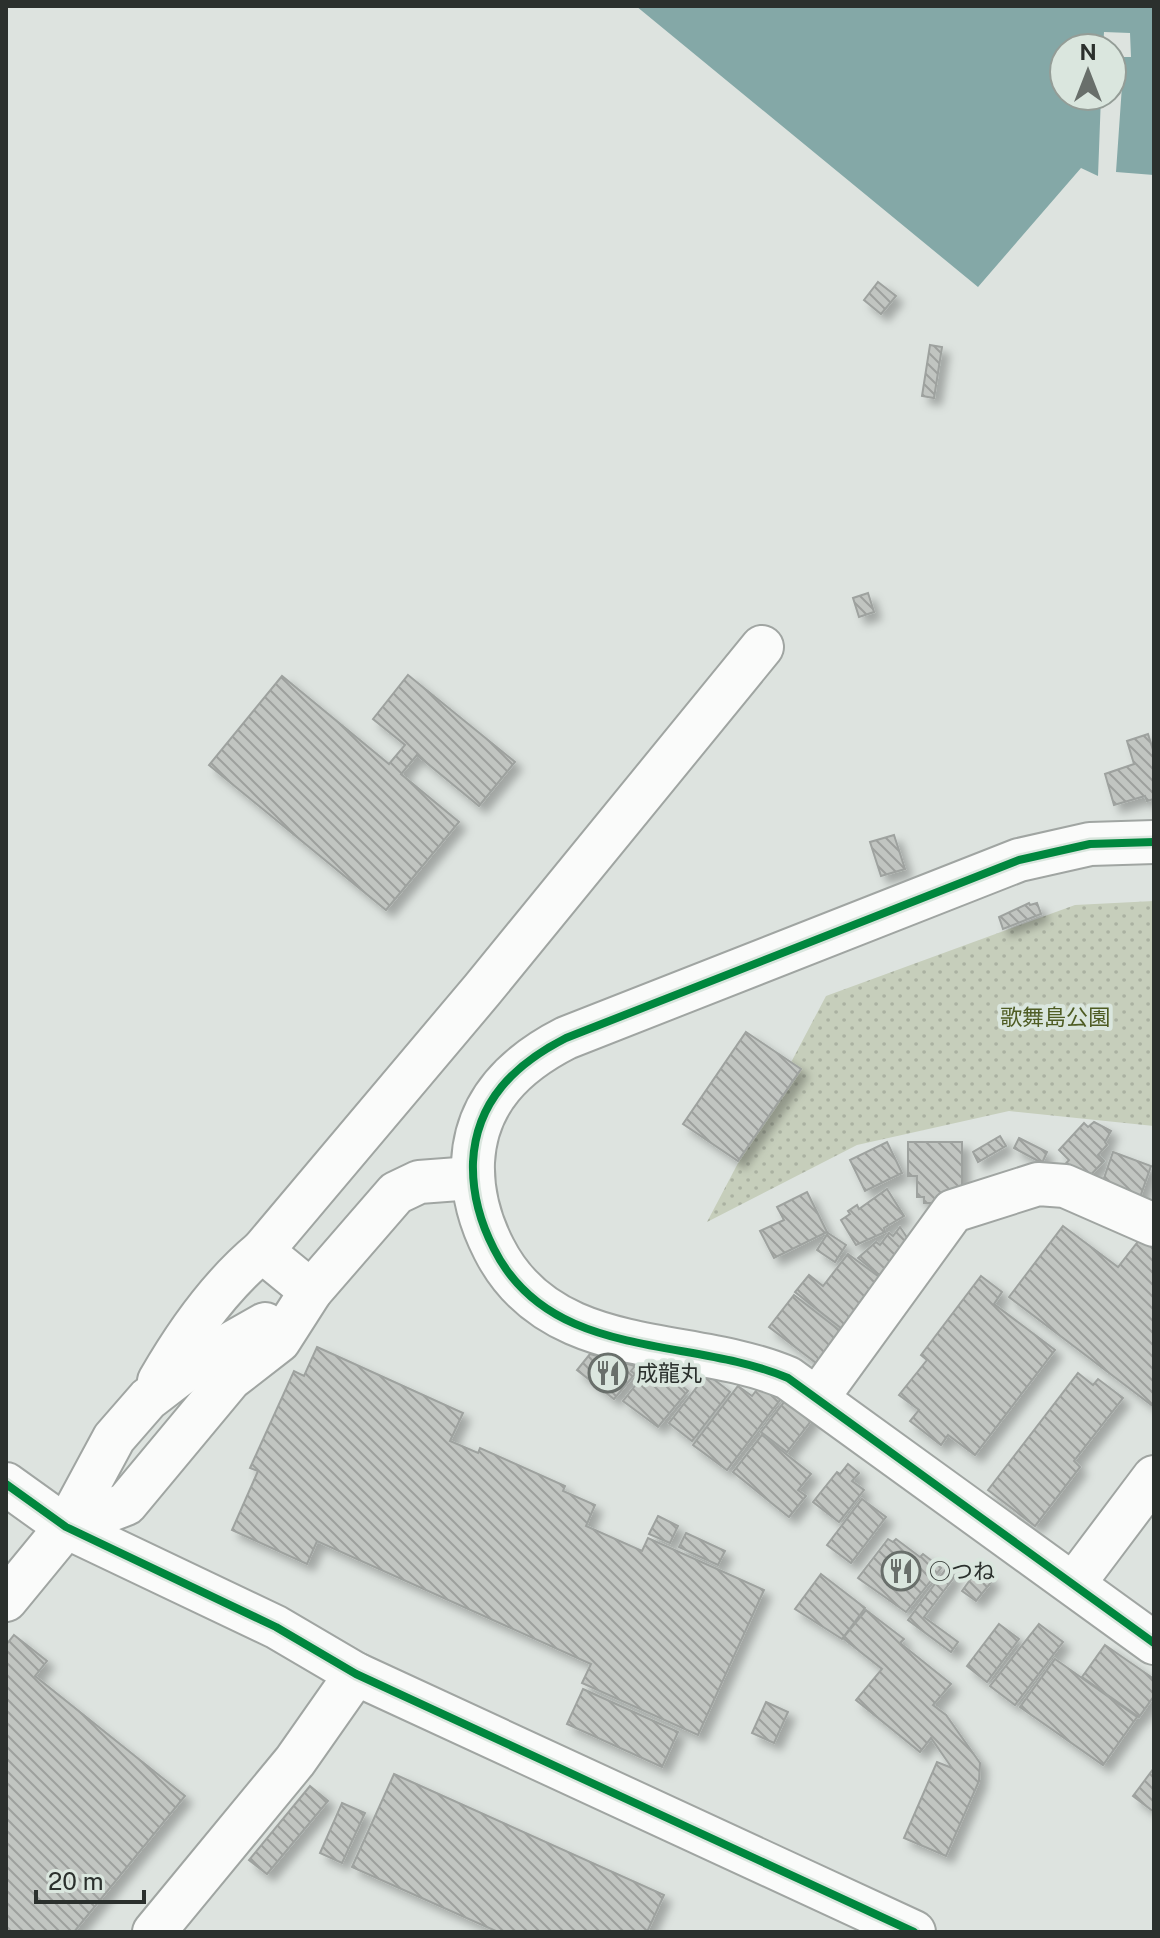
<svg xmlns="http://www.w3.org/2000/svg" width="1160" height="1938" font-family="'Public Sans','Noto Sans JP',sans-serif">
<defs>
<pattern id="park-dots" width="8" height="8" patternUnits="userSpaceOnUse" patternTransform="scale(2)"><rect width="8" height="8" fill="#c6cebb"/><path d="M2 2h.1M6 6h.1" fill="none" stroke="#aab1a1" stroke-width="1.8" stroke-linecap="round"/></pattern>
<pattern id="building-back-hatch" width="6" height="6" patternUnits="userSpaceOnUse" patternTransform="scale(2)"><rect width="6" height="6" fill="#c1c5c1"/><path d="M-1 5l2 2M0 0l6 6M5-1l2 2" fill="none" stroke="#9da09d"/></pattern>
<filter id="shadow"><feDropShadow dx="7" dy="7" stdDeviation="4" flood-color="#0004"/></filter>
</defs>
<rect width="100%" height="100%" fill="#dde3df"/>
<polygon fill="url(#park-dots)" points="1154,901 1154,1126 1009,1111 857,1145 707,1222 826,996 1075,905"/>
<polygon fill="#84a8a7" points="636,6 1154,6 1154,175 1116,172 1124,57 1131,57 1130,33 1104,32 1103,48 1064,48 1064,96 1101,96 1098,176 1081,168 978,287"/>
<g fill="url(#building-back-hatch)" stroke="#9ea29f" stroke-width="2" filter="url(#shadow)">
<polygon points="878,282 896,296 881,314 864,300"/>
<polygon points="930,345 942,347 934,398 922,396"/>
<polygon points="868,593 874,612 859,617 853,598"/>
<polygon points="408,675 515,762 479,806 417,755 401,774 459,822 386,910 209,765 282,676 389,764 405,745 373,719"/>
<polygon points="1148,734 1154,753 1154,799 1147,801 1145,796 1114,805 1105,774 1134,764 1127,741"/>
<polygon points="894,835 905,869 881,876 870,842"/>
<polygon points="1029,903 1030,905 1037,903 1041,914 1003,929 999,917"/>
<polygon points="746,1032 801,1069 738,1161 683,1124"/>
<polygon points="1094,1122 1111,1131 1105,1142 1107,1145 1098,1155 1104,1161 1081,1185 1060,1170 1069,1160 1059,1150 1084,1123 1088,1127"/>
<polygon points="1000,1136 1006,1146 978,1162 973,1152"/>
<polygon points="1019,1138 1047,1152 1042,1163 1014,1148"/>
<polygon points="887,1142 902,1173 865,1191 850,1160"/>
<polygon points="908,1142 962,1142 962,1194 945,1203 924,1203 924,1197 917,1197 917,1176 908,1176"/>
<polygon points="1113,1152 1151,1166 1139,1200 1101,1187"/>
<polygon points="887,1189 904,1216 884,1228 885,1232 856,1245 841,1220 850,1214 848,1211 857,1205 859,1209"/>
<polygon points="807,1192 827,1232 774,1258 760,1231 784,1220 777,1207"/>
<polygon points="1063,1226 1118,1267 1140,1239 1154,1245 1154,1407 1009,1297"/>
<polygon points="900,1227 912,1245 888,1282 858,1258 876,1242 880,1245 889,1233 893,1236"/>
<polygon points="828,1233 846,1245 835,1262 817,1250"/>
<polygon points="848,1254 886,1282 846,1332 795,1292 809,1275 823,1286"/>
<polygon points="981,1276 1002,1292 994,1304 1055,1350 975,1455 948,1435 941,1445 910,1421 919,1410 899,1395 927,1360 921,1355"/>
<polygon points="794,1295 844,1334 820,1366 769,1327"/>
<polygon points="317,1347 463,1413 450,1441 478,1453 480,1448 565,1486 563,1491 595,1505 586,1526 642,1551 648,1538 764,1590 698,1735 582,1683 591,1664 317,1541 307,1564 232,1530 258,1471 250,1468 294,1371 304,1376"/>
<polygon points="590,1354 635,1366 631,1371 635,1374 614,1399 577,1370"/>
<polygon points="659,1367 688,1391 658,1427 623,1401 638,1382 644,1386"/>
<polygon points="1078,1373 1093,1385 1098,1379 1123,1398 1074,1461 1080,1467 1035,1526 988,1490"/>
<polygon points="707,1374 730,1392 692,1441 669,1423"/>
<polygon points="738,1386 752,1396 759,1387 783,1396 727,1470 693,1445"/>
<polygon points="788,1397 814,1417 787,1452 761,1432"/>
<polygon points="762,1435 811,1474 798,1490 806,1496 789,1517 733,1472"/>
<polygon points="848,1464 859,1473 852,1481 864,1490 839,1522 813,1502 837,1472 840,1474"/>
<polygon points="862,1499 886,1517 851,1563 827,1545"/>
<polygon points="658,1516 678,1526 670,1543 649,1534"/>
<polygon points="686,1533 725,1551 718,1565 679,1547"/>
<polygon points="888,1539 893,1542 896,1539 920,1557 923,1554 941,1568 906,1612 858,1578"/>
<polygon points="946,1569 955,1576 924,1617 958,1642 951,1652 908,1620"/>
<polygon points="978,1569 993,1580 976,1601 962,1591"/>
<polygon points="821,1574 865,1608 842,1639 795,1609"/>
<polygon points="866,1610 904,1639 900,1643 951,1684 933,1705 946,1715 980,1763 979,1781 946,1856 904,1838 937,1762 952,1768 931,1738 920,1752 856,1700 882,1669 843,1638"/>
<polygon points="999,1624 1019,1639 987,1682 967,1666"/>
<polygon points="1039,1624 1063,1642 1015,1705 990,1686"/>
<polygon points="14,1635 47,1661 35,1676 185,1796 74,1932 6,1932 6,1645"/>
<polygon points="1105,1645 1154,1679 1154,1696 1139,1717 1082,1677"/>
<polygon points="1055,1659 1137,1717 1103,1765 1020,1707"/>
<polygon points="583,1689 678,1732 662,1767 567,1724"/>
<polygon points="766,1702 788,1712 774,1743 752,1733"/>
<polygon points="1154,1768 1154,1812 1133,1796"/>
<polygon points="394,1774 664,1895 647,1932 498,1932 352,1867"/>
<polygon points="310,1786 328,1801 267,1874 249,1860"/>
<polygon points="342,1803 365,1813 342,1863 320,1853"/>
</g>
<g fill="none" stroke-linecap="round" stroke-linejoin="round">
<g stroke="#a0a5a2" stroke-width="46">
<g id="minor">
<path d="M1154,842L1090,844L1019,860L566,1038C515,1064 476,1101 473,1162C472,1192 480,1222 494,1249C551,1362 690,1336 788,1378L1154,1643"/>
<polyline points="311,1291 262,1251 482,990 762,647"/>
<path d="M159,1381C186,1334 221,1285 262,1251"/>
<polyline points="818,1397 953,1211 1038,1184 1065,1186 1154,1225"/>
<polyline points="6,1484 66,1527 276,1627 356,1674 914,1932"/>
<polyline points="66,1527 126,1504 230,1379 279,1341 311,1291 396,1193 419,1182 472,1178"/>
<polyline points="1075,1582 1154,1477"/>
<polyline points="6,1600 66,1527 114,1438 148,1399 191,1366 265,1324"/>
<polyline points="154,1932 295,1761 356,1674"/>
</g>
</g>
<use href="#minor" stroke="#fafbfa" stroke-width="42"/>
<g stroke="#dae6de" stroke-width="13">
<g id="cycleway">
<path d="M1154,842L1090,844L1019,860L566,1038C515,1064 476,1101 473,1162C472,1192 480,1222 494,1249C551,1362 690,1336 788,1378L1154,1643"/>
<polyline points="6,1484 66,1527 276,1627 356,1674 914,1932"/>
</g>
</g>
<use href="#cycleway" stroke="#00873e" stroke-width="8"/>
</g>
<defs>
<g id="restaurant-ring" transform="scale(2)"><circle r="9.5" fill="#dae6de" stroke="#696f6b" stroke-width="1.5"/><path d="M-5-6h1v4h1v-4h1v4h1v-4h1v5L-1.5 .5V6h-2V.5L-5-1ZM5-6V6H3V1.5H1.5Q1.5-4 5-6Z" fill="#696f6b"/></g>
</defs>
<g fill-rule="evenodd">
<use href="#restaurant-ring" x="608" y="1373"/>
<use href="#restaurant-ring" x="901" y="1571"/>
</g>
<g text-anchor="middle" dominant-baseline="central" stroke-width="8" stroke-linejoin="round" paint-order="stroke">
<g font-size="22" fill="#4e5c23" stroke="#dae6de">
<text x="1055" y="1017">歌舞島公園</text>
</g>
<g font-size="22" fill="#2b302d" stroke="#dae6de" text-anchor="start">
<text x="636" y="1373">成龍丸</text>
<text x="929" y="1571">○つね</text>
</g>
</g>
<rect width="1160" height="1938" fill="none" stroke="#2b302d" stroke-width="16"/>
<g transform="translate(1088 72)"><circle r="38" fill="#dae6de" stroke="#949d97" stroke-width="2"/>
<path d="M0-6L14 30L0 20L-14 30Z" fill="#696f6b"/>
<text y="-12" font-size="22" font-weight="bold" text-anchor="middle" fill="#2b302d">N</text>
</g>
<path d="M36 1890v12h108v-12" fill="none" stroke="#2b302d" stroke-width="4"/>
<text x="48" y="1890" font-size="24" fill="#2b302d" stroke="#dae6de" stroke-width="6" paint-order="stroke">20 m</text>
</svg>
